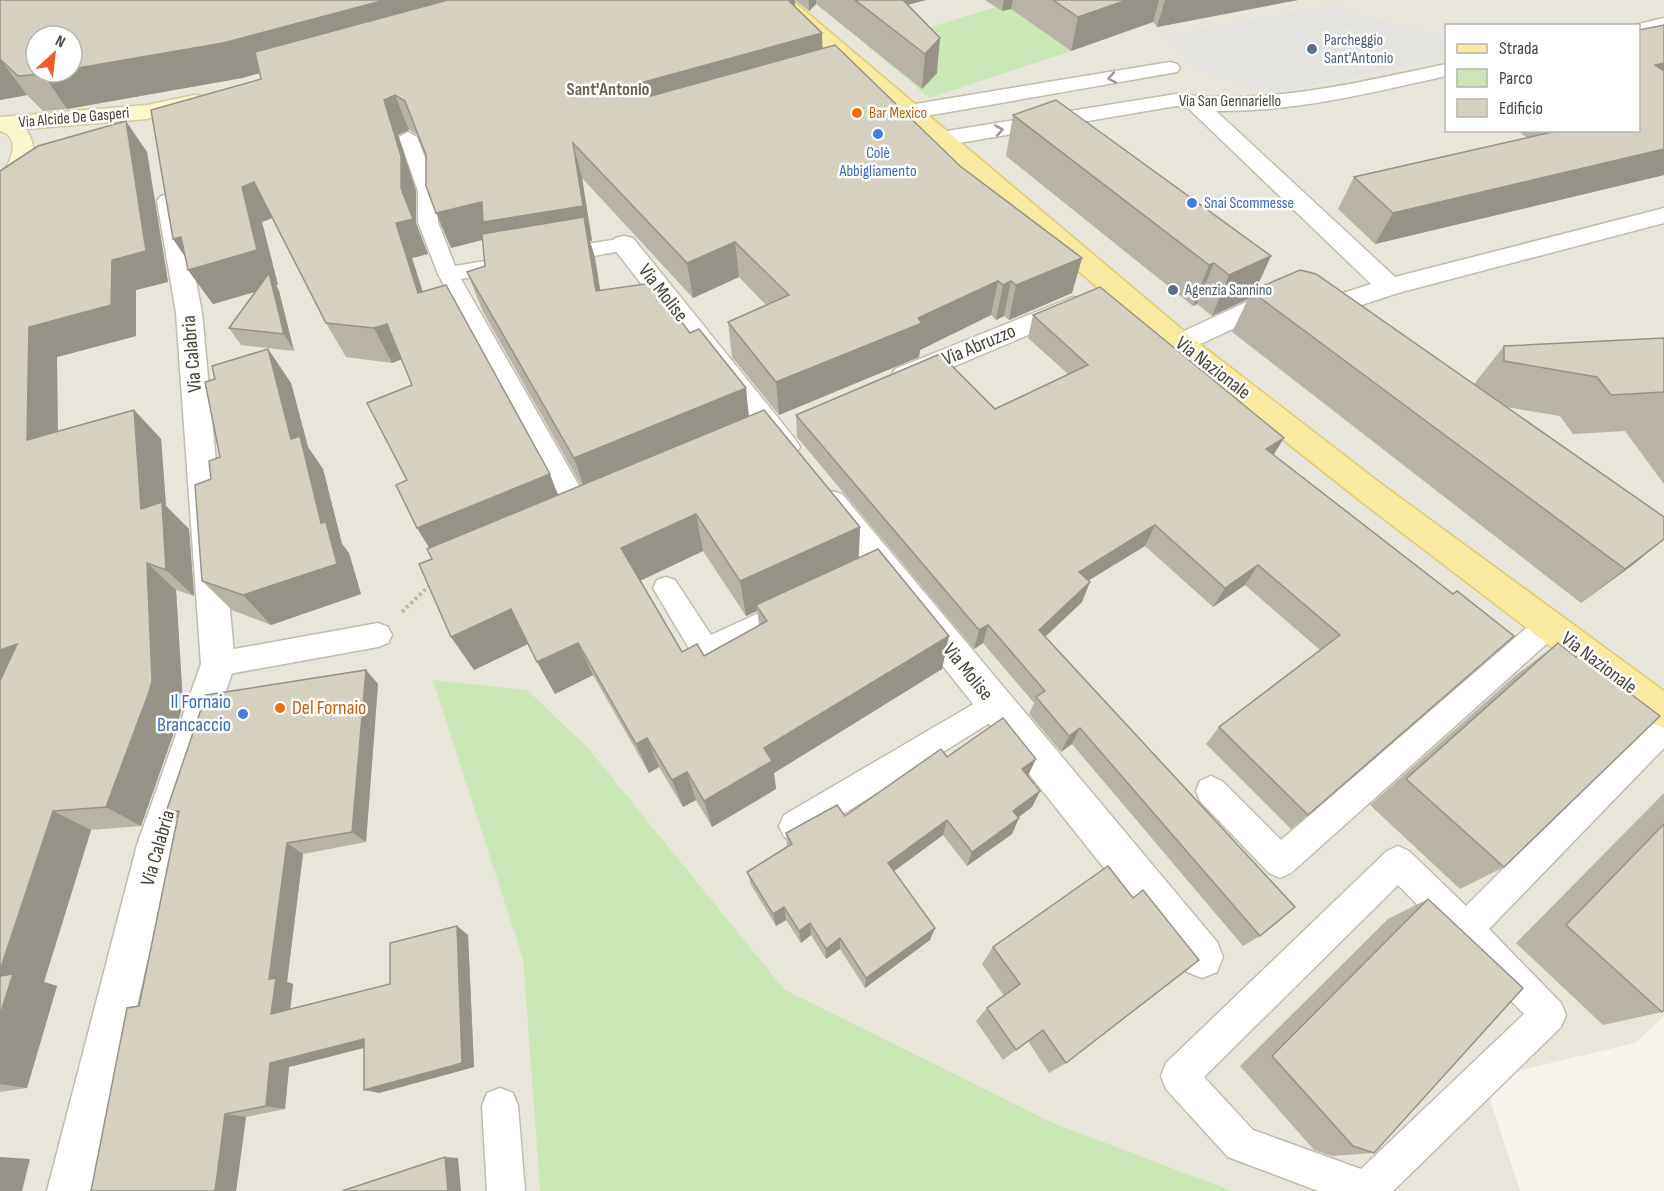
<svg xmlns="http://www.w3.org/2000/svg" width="1664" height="1191" font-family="'Sofia Sans Condensed',sans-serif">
<rect width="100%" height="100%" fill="#f5f3eb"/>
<path fill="#e8e5da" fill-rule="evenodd" d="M0,0H1664V1016L1635,1043L1483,1079L1520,1191H1232L1051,1122L784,989L588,748L527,691L434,680L523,959L540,1191H0ZM1446,26H1638V130H1446ZM36,36H72V72H36Z"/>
<g fill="#cbe6b7">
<polygon points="996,7 1011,9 1071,51 929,98 865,44 902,36"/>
<polygon points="433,680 527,690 588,748 784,989 1051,1122 1232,1191 540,1191 523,959"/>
</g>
<polygon fill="#e4e3df" points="1338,4 1356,14 1443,37 1446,40 1446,57 1272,93 1208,75 1163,36"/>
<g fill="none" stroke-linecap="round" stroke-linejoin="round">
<g stroke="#c0bcae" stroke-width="3">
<g id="lane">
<polygon points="408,132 417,137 438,191 438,222 455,266 509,257 516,259 519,264 516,269 509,271 461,279 590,505 594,512 590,519 581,522 572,519 438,274 418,222 418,191 399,137"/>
<polygon points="624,238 631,239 634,244 631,249 556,263 549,261 546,256 549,251 556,249"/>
<polygon points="666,577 675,580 711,635 787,600 797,604 801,612 797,620 706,663 696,660 653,588 657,580"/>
<polygon points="1549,613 1559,617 1563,625 1559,633 1291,873 1280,878 1269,873 1200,801 1196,791 1200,781 1211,776 1222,781 1281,840 1539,617"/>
<polygon points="378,623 388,627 392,635 388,643 378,647 218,676 208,673 204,664 208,655 218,652"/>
<polygon points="994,692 1004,696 1009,705 1004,714 806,837 795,841 784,837 779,826 784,815"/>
<path d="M1664,714V748L1489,929L1561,1003L1566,1015L1561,1027L1393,1191H1318L1228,1157L1166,1089L1161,1076L1166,1063L1387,851L1398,846L1409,851L1466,906L1654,718ZM1398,885L1524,1014L1361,1169L1253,1130L1204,1077Z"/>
<polygon points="500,1088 513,1093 518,1106 525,1191 487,1191 482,1106 487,1093"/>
</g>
</g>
<g stroke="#c0bcae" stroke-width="3">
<g id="street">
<polygon points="1664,18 1664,30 1638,35 1638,26 1630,26"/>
<polygon points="1170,62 1177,64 1180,68 1177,72 909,119 901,117 898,112 901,107 909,105"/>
<path d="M1446,64V76C1370,93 1294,112 1216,111L1395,277L1664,208V223L1398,293L1322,318L1278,308L1181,353L1171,351L1167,344L1171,337L1266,293L1275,290L1321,300L1371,284L1188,108L1176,106L941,146L933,144L930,139L933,134L941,132L1176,94C1269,105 1356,83 1446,64Z"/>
<polygon points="169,194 177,196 181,201 202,313 235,664 175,845 93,1191 47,1191 137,845 201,664 176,313 157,201 161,196"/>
<polygon points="624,236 633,238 795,439 800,447 795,455 785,458 775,455 615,250 612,244 615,238"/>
<polygon points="1073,297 1082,300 1086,306 1082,312 915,383 905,386 895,383 891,376 895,369"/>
<polygon points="831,491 842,494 1217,942 1223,957 1217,972 1202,978 1187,972 820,512 816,503 820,494"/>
</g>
</g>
<g stroke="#d2ca9e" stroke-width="3">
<path id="secondary" d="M194,95L202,96L205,101L202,106L147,119L26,129C43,154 30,186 0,193V175C11,163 22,137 0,131V117L147,105Z"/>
</g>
<g stroke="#deca70" stroke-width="3">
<polygon id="primary" points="771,0 792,0 1191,337 1380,483 1664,691 1664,728 1651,723 1358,499 1171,351 883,102"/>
</g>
<polyline stroke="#c1b9a0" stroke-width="4" stroke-dasharray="3 3" stroke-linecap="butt" points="402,612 431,584"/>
<use href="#lane" fill="#fff" fill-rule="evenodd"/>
<use href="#street" fill="#fff" fill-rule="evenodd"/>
<use href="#secondary" fill="#fcf6ce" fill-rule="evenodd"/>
<use href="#primary" fill="#f9eaa1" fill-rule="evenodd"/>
</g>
<g fill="#b8b3a6" fill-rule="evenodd">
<path d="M0,0H926L907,5L937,73L922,89L816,4L809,11L795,0V7L823,49L960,166L1082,258L1072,293L1009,320L1004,316L996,320L991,315L920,350L919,357L779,415L732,357L728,322L766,305L739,277L693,298L582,178L592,241H590L595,258L600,291L749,416L860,527L859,557L949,636L942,669L774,773L776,789L712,827L696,800L683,807L659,767L649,773L593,675L555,694L528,644L474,670L432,559L430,548L407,480L412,385L402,359L392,363L346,357L326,323L273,218L262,222L278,285H276L279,291L294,351L241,345L229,328L255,292L213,304L188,270L186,258L173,239L261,79L259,73L242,78L67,109L43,111L27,95L0,100ZM409,130L419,136L426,155L451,248L483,240L485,266L467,272L483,312L581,485L558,495L423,292L412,258L428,254L416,223V191L398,135ZM703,551L746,616L757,611L759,625L704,656L682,652L640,581Z"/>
<polygon points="985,0 1298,0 1157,27 1153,22 1071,51 1011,9 1002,11"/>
<polygon points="1013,115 1271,256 1256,289 1474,384 1504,346 1664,338 1664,484 1625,431 1573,434 1560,416 1506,407 1634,564 1581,603 1232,332 1248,299 1212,316 1197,304 1193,306 1006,156"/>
<polygon points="1517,130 1638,130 1664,175 1375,244 1338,209 1354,177 1527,138"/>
<polygon points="147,152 168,282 136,290 136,336 57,357 58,431 134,410 161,439 166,506 189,529 194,596 176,590 183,704 180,715 141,826 91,830 44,982 57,986 27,1088 0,1092 0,171"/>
<polygon points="1033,315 1274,455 1453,594 1308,815 1291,829 1206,744 1219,727 1320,650 1245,585 1213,607 1145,546 1088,581 1082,602 1045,637 1260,936 1243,946 1072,744 1061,752 1029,714 1034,703 983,643 974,649 797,437 796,415 995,409 1068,374 1028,338"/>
<polygon points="268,349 291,383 308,447 323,469 342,544 349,553 361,594 271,625 232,610 202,581 211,479 220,457 215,379"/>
<polygon points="1558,643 1504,867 1460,889 1370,805 1516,675"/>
<polygon points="366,670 378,684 366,842 303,854 287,982 293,984 290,1009 390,984 457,926 468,935 474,1067 379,1093 364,1048 289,1067 285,1109 246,1117 236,1191 139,1006 178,819 166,812"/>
<polygon points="947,757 1028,776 1040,791 1032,807 1018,817 1019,818 1012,834 967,866 943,835 894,871 935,928 930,940 865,988 840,949 826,959 811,935 801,943 786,920 776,926 751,885 747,872 787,846 786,833 845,816"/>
<polygon points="1664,793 1664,1010 1662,1012 1603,1025 1516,943"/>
<polygon points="1108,866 1066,1063 1049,1073 1028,1041 1003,1060 976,1021 987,1008 1004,996 982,964 993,947"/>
<polygon points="1428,899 1374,1153 1332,1156 1314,1150 1240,1066 1388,919"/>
</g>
<g fill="#969287">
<polygon points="385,0 522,0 242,78 67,109 43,74 57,72 72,72 72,69"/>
<polygon points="787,0 795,0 796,26"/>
<polygon points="809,0 816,0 816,4 809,11"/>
<polygon points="880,0 926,0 880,12"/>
<polygon points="1004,0 1013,0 1011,9 1002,11"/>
<polygon points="1127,0 1159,0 1153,22 1071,51 1078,17"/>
<polygon points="1165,0 1298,0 1157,27"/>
<polygon points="822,33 823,68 643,119 632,90 637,84"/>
<polygon points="940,38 937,73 922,89 925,54"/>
<polygon points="1,60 27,95 0,100 0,61"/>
<polygon points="1664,63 1664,89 1655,65"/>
<polygon points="395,95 409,130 398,135 416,191 416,223 428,254 412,258 434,328 418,293 396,223 401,188 384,100"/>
<polygon points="126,121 147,152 168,282 136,290 136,336 57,357 58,469 27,440 29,327 112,260"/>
<polygon points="573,143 582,178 592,241 590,241 595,258 607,331 489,238 451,248 436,213"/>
<polygon points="1664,149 1664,175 1375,244 1393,213"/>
<polygon points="254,182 274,217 262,222 278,285 276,285 279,291 294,351 284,334 272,287 213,304 188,270 193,268 173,239 242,187"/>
<polygon points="735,242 739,277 693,298 687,263"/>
<polygon points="1271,256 1254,293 1251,291 1248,299 1212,316 1229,275"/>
<polygon points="1082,258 1072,293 1009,320 1016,285"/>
<polygon points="1214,263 1197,304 1193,306 1209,265"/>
<polygon points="998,281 991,315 920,350 919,357 779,415 776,382 918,318"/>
<polygon points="1011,281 1004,316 996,320 1003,285"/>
<polygon points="387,324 405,358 392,363 374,328"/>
<polygon points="268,349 291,383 308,447 323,469 342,544 349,553 361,594 271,625 243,595 321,523 291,439"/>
<polygon points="746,388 750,427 587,495 574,458"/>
<polygon points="134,410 161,439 166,506 189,529 194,596 166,570 141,509"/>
<polygon points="1284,438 1271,459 1266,449"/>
<polygon points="550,474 562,506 436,559 417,528"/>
<polygon points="696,514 703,551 633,584 621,548"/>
<polygon points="1155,525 1145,546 1071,591 1079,572"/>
<polygon points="860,527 858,564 756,605 757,611 746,616 740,581"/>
<polygon points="1664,539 1634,564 1581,603 1625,569"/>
<polygon points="147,563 176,590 183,704 180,715 141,826 106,807"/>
<polygon points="1258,565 1245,585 1213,607 1225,588"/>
<polygon points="1090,582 1082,602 1032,649 1039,630"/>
<polygon points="511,609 530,643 474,670 451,637"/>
<polygon points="988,625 983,643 974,649 979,630"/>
<polygon points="949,636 942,669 774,773 776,789 712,827 704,801 764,748"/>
<polygon points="578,643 593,675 555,694 537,662"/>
<polygon points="17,644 0,686 0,650"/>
<polygon points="366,670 378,684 366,842 352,832"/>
<polygon points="1080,728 1072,744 1061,752 1069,736"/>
<polygon points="647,738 659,767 649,773 636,744"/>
<polygon points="1036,759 1028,776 1022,769"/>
<polygon points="687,772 696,800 683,807 672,780"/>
<polygon points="1040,791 1032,807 1006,827 1013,811"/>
<polygon points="53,811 91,830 44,982 57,986 27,1088 0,1084 0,970"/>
<polygon points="1019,818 1012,834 967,866 972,852"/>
<polygon points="947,820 943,835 886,877 888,863"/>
<polygon points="287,843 303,854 287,982 293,984 289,1020 271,1014 269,979"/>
<polygon points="784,907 786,920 776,926 773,914"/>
<polygon points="810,923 811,935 801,943 799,931"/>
<polygon points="457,926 468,935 474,1067 379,1093 364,1090"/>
<polygon points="935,928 930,940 865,988 866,978"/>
<polygon points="840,938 840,949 826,959 826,949"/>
<polygon points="364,1039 379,1044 289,1067 285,1109 266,1106 270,1063"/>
<polygon points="225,1114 246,1117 236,1191 215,1191"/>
<polygon points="0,1157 30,1159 22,1191 0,1191"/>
<polygon points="445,1157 458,1158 461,1191 448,1191"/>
</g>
<g fill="#d6d0c1" stroke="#969287" stroke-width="1.5">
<polygon points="0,0 385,0 223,43 72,69 72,36 36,36 36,72 57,72 43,74 18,76 1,60 0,61"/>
<polygon points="448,0 788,0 822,33 637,84 632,90 636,95 651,96 835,45 960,166 1082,258 1016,285 1011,281 1003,285 998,281 918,318 922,323 776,382 728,322 789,295 735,242 687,263 573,143 583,206 483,222 482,202 436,213 426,186 426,155 405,101 395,95 384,100 401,156 401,188 413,219 396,223 418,293 446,285 550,474 417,528 396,485 407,480 367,403 412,385 387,324 374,328 326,323 254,182 242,187 257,250 188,270 181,237 173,239 151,110 261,79 255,52"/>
<polygon points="855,0 903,0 940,38 925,54"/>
<polygon points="1053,0 1127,0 1078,17"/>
<polygon points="1664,25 1664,63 1655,65 1664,71 1664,149 1393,213 1354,177 1561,130 1638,130 1638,30"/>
<polygon points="1056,100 1271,256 1229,275 1214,263 1209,265 1013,115"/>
<polygon points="126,121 146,251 112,260 111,305 29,327 27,440 134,410 141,509 162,502 166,570 147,563 152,681 149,692 106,807 53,811 0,970 0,681 17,644 0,650 0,171 38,146"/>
<polygon points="584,217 596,291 652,283 690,333 699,329 746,388 574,458 467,272 485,266 482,234"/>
<polygon points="1300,270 1316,274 1664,517 1664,539 1625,569 1251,291"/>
<polygon points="269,273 284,334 229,328"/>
<polygon points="1100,287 1284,438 1266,449 1453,594 1457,591 1514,636 1308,815 1219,727 1340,635 1258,565 1225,588 1155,525 1079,572 1090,582 1039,630 1295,907 1260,936 1080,728 1069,736 1036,697 1045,691 988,625 979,630 796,415 940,354 995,409 1088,365 1033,315"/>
<polygon points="1664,338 1664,392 1611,395 1597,377 1504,361 1504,346"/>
<polygon points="268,349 291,439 300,436 321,523 326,522 337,564 243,595 202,581 195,485 211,479 209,461 220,457 205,382 215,379 212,366"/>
<polygon points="764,410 860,527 740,581 696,514 621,548 682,652 697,644 704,656 767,621 756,605 878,549 949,636 764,748 772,761 704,801 687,772 672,780 647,738 636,744 578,643 537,662 511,609 451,637 419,564 432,559 427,549"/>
<polygon points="1558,643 1576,657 1579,655 1660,716 1504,867 1406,779"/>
<polygon points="366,670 352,832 287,843 269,979 276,978 271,1014 390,984 390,943 457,926 462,1063 364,1090 364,1039 270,1063 266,1106 225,1114 215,1191 91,1191 127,1008 139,1006 179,811 166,812 206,695"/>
<polygon points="1003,718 1036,759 1022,769 1040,791 1013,811 1019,818 972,852 947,820 888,863 935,928 866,978 840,938 826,949 810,923 799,931 784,907 773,914 747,872 792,844 786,833 837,805 845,816 941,749 947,757"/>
<polygon points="1664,824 1664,1010 1662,1012 1566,925"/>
<polygon points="1108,866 1133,898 1143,890 1199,960 1066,1063 1043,1030 1016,1050 987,1008 1020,984 993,947"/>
<polygon points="1428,899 1523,988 1374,1153 1353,1146 1272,1056"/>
<polygon points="13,974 0,1015 0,976"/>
<polygon points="445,1157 448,1191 342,1191"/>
</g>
<defs><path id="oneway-chevron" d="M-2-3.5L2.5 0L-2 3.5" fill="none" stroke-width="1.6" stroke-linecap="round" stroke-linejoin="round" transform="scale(1.5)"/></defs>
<g stroke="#9b9992">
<use href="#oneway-chevron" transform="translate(1112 78) rotate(170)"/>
<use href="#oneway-chevron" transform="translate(999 130) rotate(-10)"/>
</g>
<g fill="#5c6f8a" stroke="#fff" stroke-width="2">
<circle cx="1312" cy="49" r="6"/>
<circle cx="1173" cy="290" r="6"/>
</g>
<g fill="#e8710a" stroke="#fff" stroke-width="2">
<circle cx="857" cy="113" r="6"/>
<circle cx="280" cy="708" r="6"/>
</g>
<g fill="#3f7fe0" stroke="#fff" stroke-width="2">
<circle cx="878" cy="134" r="6"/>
<circle cx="1192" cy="203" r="6"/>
<circle cx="243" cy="714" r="6"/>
</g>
<g text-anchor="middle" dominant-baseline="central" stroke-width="5" stroke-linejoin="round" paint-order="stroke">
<g font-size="16" fill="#4e5e75" stroke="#fff" text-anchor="start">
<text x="1324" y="40">Parcheggio<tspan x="1324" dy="18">Sant'Antonio</tspan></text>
<text x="1185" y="290">Agenzia Sannino</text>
</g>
<g font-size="16" fill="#494539" stroke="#fff">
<text x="1230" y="101">Via San Gennariello</text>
<text transform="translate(74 118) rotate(-5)">Via Alcide De Gasperi</text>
</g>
<g font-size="16" fill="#c56008" stroke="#fff" text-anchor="start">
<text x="869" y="113">Bar Mexico</text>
</g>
<g font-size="16" fill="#366cbe" stroke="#fff">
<text x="878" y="153">Colè<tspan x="878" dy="18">Abbigliamento</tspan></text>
<text x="1204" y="203" text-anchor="start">Snai Scommesse</text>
</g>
<g font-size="18" font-weight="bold" fill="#6b6451" stroke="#fff">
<text x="608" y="89">Sant'Antonio</text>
</g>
<g font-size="20" fill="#494539" stroke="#fff">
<text transform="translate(663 293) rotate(52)">Via Molise</text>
<text transform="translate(979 345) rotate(-23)">Via Abruzzo</text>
<text transform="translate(192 354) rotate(-95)">Via Calabria</text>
<text transform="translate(1213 368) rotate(38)">Via Nazionale</text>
<text transform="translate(1599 663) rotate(37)">Via Nazionale</text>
<text transform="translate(968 672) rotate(51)">Via Molise</text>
<text transform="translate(158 848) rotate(-74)">Via Calabria</text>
</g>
<g font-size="20" fill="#366cbe" stroke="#fff" text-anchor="end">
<text x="231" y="702">Il Fornaio<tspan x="231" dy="23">Brancaccio</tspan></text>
</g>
<g font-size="20" fill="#c56008" stroke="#fff" text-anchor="start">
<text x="292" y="708">Del Fornaio</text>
</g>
</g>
<rect x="1445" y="24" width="195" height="108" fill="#ffffff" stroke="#b6b5b0" stroke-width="1.5"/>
<rect x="1457" y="44" width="30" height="9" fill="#f9eaa1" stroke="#b6b5b0" stroke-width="1.5"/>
<text x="1499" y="54" font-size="18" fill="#494539">Strada</text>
<rect x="1457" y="69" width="30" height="18" fill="#cbe6b7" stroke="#b6b5b0" stroke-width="1.5"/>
<text x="1499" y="84" font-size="18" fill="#494539">Parco</text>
<rect x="1457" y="99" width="30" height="18" fill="#d6d0c1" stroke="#b6b5b0" stroke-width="1.5"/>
<text x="1499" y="114" font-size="18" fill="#494539">Edificio</text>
<g transform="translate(54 54) rotate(27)"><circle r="28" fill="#ffffff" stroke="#b6b5b0" stroke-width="1.5"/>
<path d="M0-4.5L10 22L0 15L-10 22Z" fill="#ee5e2a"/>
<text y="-9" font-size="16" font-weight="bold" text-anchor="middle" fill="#494539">N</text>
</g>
</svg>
